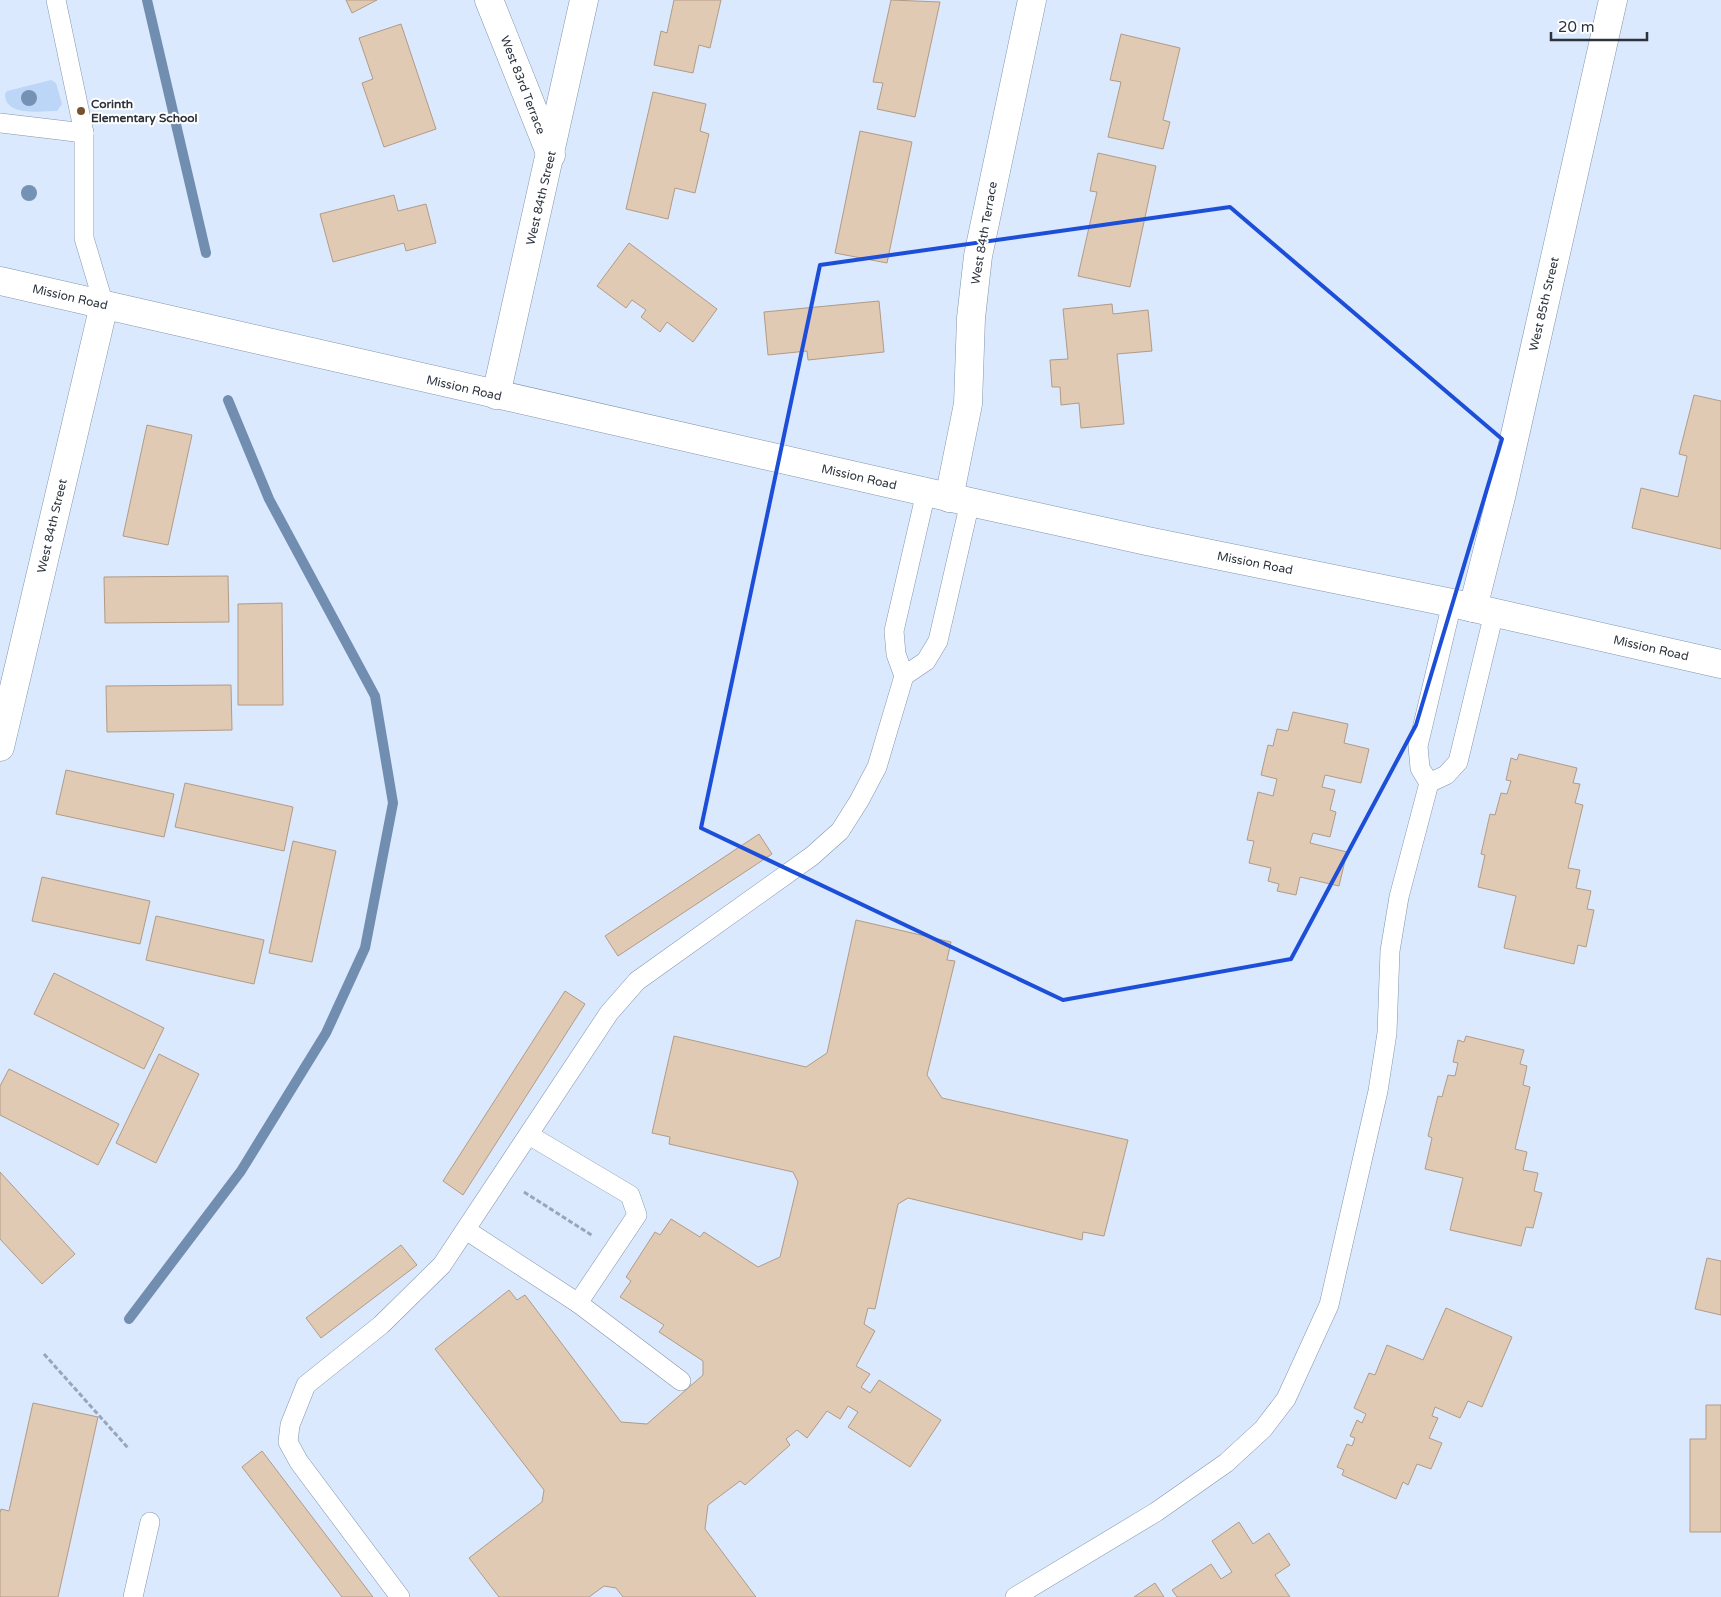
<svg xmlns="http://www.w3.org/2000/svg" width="1721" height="1597" font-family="'Varela Round',sans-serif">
<rect width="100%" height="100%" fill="#dae9fd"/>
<path fill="#bcd6f8" d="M51,80L56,83L62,104L57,111C41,111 5,117 5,94L7,91Z"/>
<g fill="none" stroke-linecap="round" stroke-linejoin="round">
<g stroke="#718daf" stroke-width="10">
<polyline points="147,0 206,253"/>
<polyline points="129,1319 241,1171 326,1033 365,948 393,803 375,696 269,499 228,400"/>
</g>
</g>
<g fill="#e1cab4" stroke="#b29b86">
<polygon points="346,0 377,0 352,13"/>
<polygon points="674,0 721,0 710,48 699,45 693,73 654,65 661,31 667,33"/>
<polygon points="891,0 940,2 915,117 877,109 883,83 873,82"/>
<polygon points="401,24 436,129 384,147 362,83 373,79 359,38"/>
<polygon points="1121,34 1180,48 1163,120 1170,122 1163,149 1108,137 1121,82 1110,80"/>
<polygon points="653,92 706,104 700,131 709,134 695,193 675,188 668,219 626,209"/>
<polygon points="860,131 912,142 887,263 835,253"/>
<polygon points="1098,153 1156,166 1130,287 1078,276 1097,192 1090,191"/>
<polygon points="394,195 398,211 426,204 436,243 406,251 404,243 333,262 320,214"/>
<polygon points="629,243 717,309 693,342 667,322 660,332 641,317 646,310 632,300 626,308 597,286"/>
<polygon points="879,301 884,352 808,360 807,351 768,355 764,312"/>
<polygon points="1112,304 1113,314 1148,310 1152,351 1117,354 1124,424 1081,428 1079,403 1061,405 1060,387 1052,387 1050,360 1068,359 1063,309"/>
<polygon points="1694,395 1721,401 1721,549 1632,528 1641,488 1678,497 1687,456 1679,454"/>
<polygon points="147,425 192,435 168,545 123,536"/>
<polygon points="228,576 229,622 105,623 104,577"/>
<polygon points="282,603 283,705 238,705 238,604"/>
<polygon points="231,685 232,730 107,732 106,686"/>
<polygon points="1293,712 1348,724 1344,743 1369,749 1361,783 1325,775 1322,787 1335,790 1330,810 1336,812 1330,837 1313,833 1310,843 1347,852 1339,886 1300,877 1296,895 1277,891 1279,884 1268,881 1271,868 1249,863 1254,841 1247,840 1258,792 1273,796 1277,779 1261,775 1268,745 1273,746 1277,729 1288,731"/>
<polygon points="1519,754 1577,768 1573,783 1580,784 1575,803 1583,805 1568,868 1580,870 1576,888 1591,891 1587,909 1594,910 1586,947 1578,945 1574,964 1504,948 1516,896 1478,887 1485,855 1481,854 1490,814 1495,815 1501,793 1507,794 1511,781 1506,780 1511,758 1517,760"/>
<polygon points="66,770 174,794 164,837 56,814"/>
<polygon points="185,783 293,807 284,851 175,827"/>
<polygon points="759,834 772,854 618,956 605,936"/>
<polygon points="293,841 336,851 312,962 269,953"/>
<polygon points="42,877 150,901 140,944 32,921"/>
<polygon points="156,916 264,940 254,984 146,960"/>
<polygon points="856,920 951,942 947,960 955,961 927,1075 942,1098 1128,1140 1104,1236 1083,1232 1082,1240 908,1198 898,1204 875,1309 868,1308 864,1324 875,1331 856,1366 870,1374 861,1387 870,1393 879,1380 941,1420 910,1467 848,1427 858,1412 848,1406 840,1419 827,1411 807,1438 797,1430 786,1439 790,1445 745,1485 740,1481 708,1505 705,1529 756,1597 623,1597 616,1588 604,1586 589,1597 499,1597 469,1558 542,1502 544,1490 435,1349 509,1290 517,1300 525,1295 621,1422 647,1424 703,1375 703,1361 659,1332 664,1325 620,1297 631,1281 626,1277 655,1232 660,1235 671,1219 700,1237 704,1232 758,1267 780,1257 798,1182 793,1172 669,1144 670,1137 652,1133 674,1036 806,1067 827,1053"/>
<polygon points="54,973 164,1028 144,1069 34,1014"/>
<polygon points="565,991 585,1004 463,1195 443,1181"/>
<polygon points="1466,1036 1524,1050 1520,1064 1527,1066 1523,1085 1530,1087 1515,1149 1527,1152 1523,1170 1538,1173 1534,1191 1542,1193 1533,1228 1526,1227 1521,1246 1450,1230 1463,1178 1425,1169 1432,1138 1428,1136 1438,1096 1442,1097 1448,1075 1455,1076 1458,1063 1453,1062 1458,1040 1464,1042"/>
<polygon points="159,1054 199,1074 156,1163 116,1143"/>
<polygon points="9,1069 119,1124 98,1165 0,1115 0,1086"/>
<polygon points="0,1172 75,1254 42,1284 0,1239"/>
<polygon points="401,1245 417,1265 321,1338 306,1318"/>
<polygon points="1707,1258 1721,1261 1721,1315 1695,1309"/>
<polygon points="1446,1308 1512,1337 1482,1407 1468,1401 1460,1418 1435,1407 1432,1416 1438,1418 1429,1438 1442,1443 1431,1469 1417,1464 1408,1485 1403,1482 1396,1499 1342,1475 1344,1470 1337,1467 1347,1444 1352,1446 1355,1438 1350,1436 1357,1420 1362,1423 1366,1414 1354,1408 1369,1373 1375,1375 1387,1345 1423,1360"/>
<polygon points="33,1403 98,1417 58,1597 0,1597 0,1513 1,1509 9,1511"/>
<polygon points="1706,1405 1721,1405 1721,1532 1690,1532 1690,1439 1706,1439"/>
<polygon points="262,1451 373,1597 342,1597 242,1467"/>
<polygon points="1239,1522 1253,1544 1269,1533 1290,1565 1275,1575 1290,1597 1177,1597 1172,1590 1211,1564 1221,1579 1232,1572 1212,1541"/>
<polygon points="1155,1583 1164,1597 1134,1597"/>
</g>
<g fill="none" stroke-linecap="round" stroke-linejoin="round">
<g stroke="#8395ac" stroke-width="20">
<g id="lane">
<polyline points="56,0 84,133 84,238 104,305"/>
<polyline points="0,123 84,133"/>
<polyline points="1452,603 1418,746 1420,768 1429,783 1446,775 1458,762 1494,613"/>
<polyline points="904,676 926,661 938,641 970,502"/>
<polyline points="466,1230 578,1303 637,1215 630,1195 529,1135"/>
<polyline points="578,1303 681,1381"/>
<polyline points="133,1597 150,1522"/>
<polyline points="400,1597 299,1462 288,1442 290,1425 306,1385 381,1325 442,1265 609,1013 637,981 812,856 840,831 859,801 877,767 904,676 896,654 894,631 926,492"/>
<polyline points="1015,1597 1156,1512 1226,1463 1263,1429 1286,1399 1329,1305 1378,1091 1387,1033 1390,951 1399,897 1429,783"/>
</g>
</g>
<g stroke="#8395ac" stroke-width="29">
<g id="street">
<polyline points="489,0 551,155"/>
<polyline points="496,395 584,0"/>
<polyline points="949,498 968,404 971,318 978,256 1032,0"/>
<polyline points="1473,608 1501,497 1613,0"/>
<polyline points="0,747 104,305"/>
</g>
</g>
<g stroke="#8395ac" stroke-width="29">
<polyline id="secondary" points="0,281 970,502 1147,541 1452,603 1721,664"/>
</g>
<g stroke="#9aa6b7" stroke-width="3" stroke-dasharray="5 2.5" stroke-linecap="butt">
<polyline points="524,1192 593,1236"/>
<polyline points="44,1354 129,1449"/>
</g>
<use href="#lane" stroke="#fff" stroke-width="19"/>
<use href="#street" stroke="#fff" stroke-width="28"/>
<use href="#secondary" stroke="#fff" stroke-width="28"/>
</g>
<g fill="#7591b4">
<circle cx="29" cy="98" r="8"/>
<circle cx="29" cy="193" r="8"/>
</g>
<path fill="none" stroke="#1d4ed8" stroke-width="4" stroke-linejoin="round" d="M1230,207L1502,439L1416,725L1291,959L1063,1000L701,828L820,265Z"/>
<circle fill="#77522c" stroke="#fff" stroke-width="2" cx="81" cy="111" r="5"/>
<g text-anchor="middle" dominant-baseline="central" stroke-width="4" stroke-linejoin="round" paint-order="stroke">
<g font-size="12" fill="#2c333d" stroke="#fff">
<text transform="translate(523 85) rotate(69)">West 83rd Terrace</text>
<text transform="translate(541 198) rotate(-77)">West 84th Street</text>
<text transform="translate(984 233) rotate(-80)">West 84th Terrace</text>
<text transform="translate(70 297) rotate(13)">Mission Road</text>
<text transform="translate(1544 304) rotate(-77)">West 85th Street</text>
<text transform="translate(464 388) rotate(13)">Mission Road</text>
<text transform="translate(859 477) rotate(13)">Mission Road</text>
<text transform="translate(52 526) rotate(-77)">West 84th Street</text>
<text transform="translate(1255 563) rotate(11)">Mission Road</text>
<text transform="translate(1651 648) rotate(13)">Mission Road</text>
</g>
<g font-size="12" font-weight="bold" fill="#2c333d" stroke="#fff" text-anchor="start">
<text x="91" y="104">Corinth<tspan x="91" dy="14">Elementary School</tspan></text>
</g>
</g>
<path d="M1551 32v8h96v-8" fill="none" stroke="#2c333d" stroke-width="2.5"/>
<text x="1558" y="32" font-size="15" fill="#2c333d" stroke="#ffffff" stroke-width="4" paint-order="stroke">20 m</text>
</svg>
